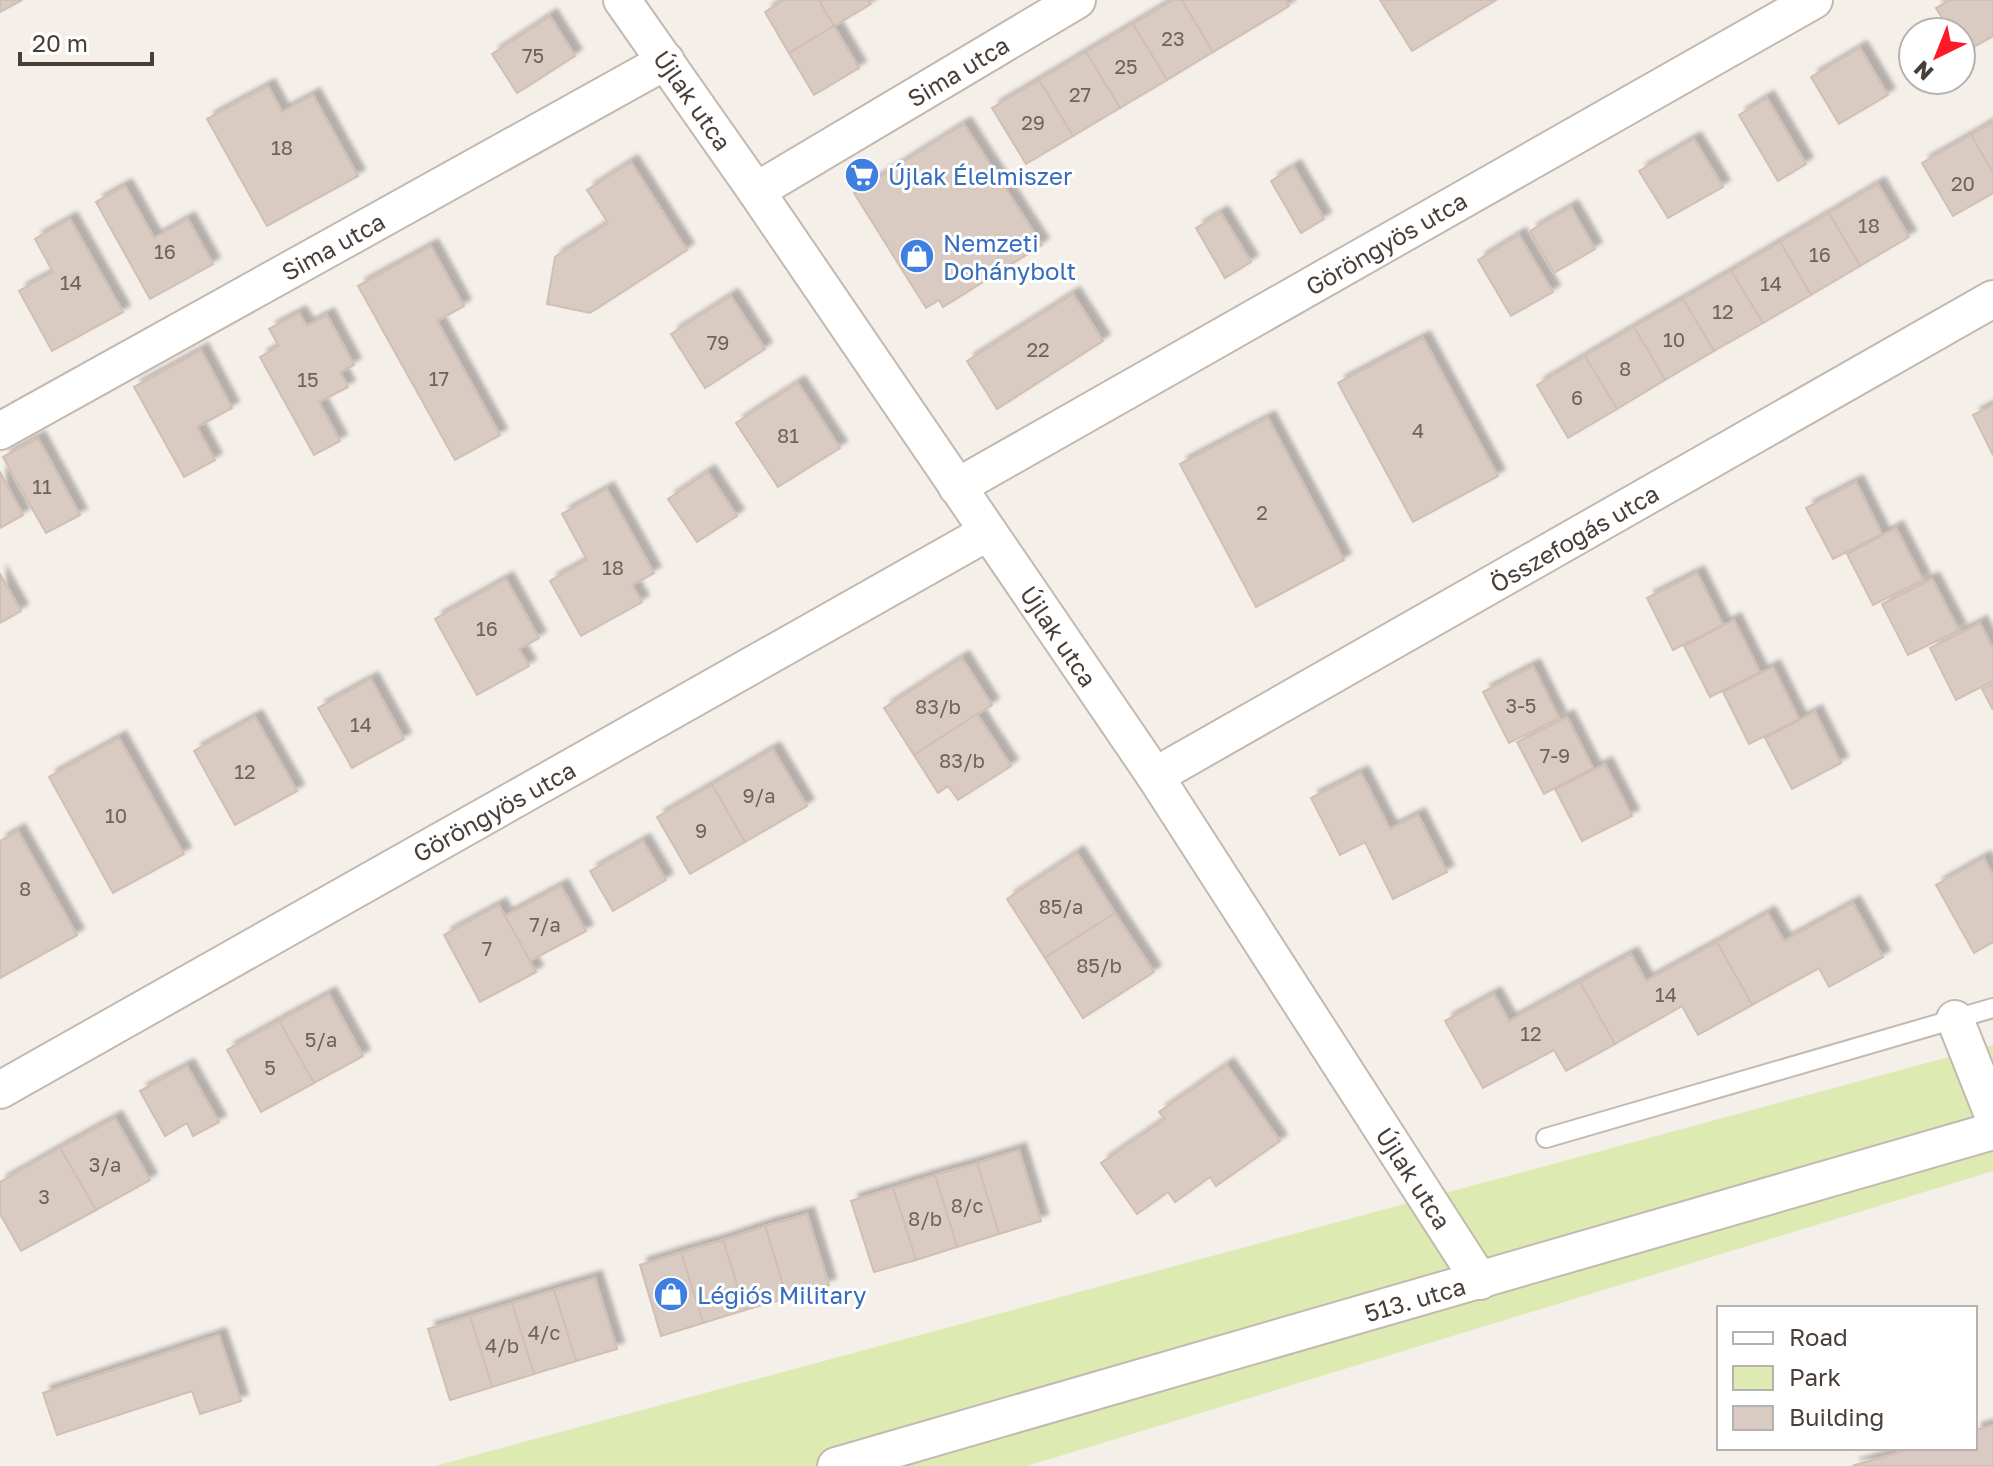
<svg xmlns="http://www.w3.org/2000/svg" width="1993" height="1466" font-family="'Golos Text',sans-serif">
<defs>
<filter id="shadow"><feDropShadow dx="7" dy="-7" stdDeviation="2" flood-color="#0004"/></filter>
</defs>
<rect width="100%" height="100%" fill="#f5efea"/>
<polygon fill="#ddeab2" points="1993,1045 1993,1171 1027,1466 435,1466"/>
<g fill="#dacbc2" stroke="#d2beb2" stroke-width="2" filter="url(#shadow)">
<polygon points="0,0 22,0 0,12"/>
<polygon points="784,0 819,0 834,26 789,53 765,12"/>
<polygon points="819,0 868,0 871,4 834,26"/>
<polygon points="1173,0 1182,0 1213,52 1167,80 1133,24"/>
<polygon points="1182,0 1285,0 1289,6 1213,52"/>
<polygon points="1380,0 1496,0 1412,51"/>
<polygon points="1950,0 1993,0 1993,36 1963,53 1961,32 1951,32 1936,8"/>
<polygon points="550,16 575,56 517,93 492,54"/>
<polygon points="1133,24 1167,80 1120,108 1086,52"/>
<polygon points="834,26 859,68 814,95 789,53"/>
<polygon points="1860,48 1888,95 1839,124 1811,77"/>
<polygon points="1086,52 1120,108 1073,136 1039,80"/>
<polygon points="1039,80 1073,136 1026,164 992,108"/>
<polygon points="268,86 282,112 313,95 358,176 267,226 207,119"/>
<polygon points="1767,98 1806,164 1778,181 1739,115"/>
<polygon points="1993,122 1993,173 1971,135"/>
<polygon points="964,124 1042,245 943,307 939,300 926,308 854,193"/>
<polygon points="1971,135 1993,173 1993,193 1953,216 1922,163"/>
<polygon points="1694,139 1723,187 1668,218 1639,171"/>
<polygon points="631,162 687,250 590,313 547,304 555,257 608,223 587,190"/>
<polygon points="1294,167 1324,219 1301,233 1271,181"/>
<polygon points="1878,184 1909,237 1860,266 1829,213"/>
<polygon points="125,186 154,238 188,219 213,264 150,299 96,202"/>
<polygon points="1571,207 1595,249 1554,273 1530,231"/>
<polygon points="1221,213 1251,262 1225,278 1196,228"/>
<polygon points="1829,213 1860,266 1811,295 1780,242"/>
<polygon points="70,219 123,312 52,351 19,291 53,272 35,239"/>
<polygon points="1519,235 1553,292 1511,316 1478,260"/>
<polygon points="1780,242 1811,295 1763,323 1731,271"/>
<polygon points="431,246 464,306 437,321 500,435 455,460 358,286"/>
<polygon points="1731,271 1763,323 1714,351 1683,299"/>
<polygon points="1073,294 1103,341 997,409 967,361"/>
<polygon points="731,296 765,349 705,388 671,334"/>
<polygon points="1683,299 1714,351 1665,380 1634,327"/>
<polygon points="299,313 307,326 327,315 354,365 340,372 348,387 319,402 340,441 314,455 260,357 279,346 269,329"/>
<polygon points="1634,327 1665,380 1617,409 1585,356"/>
<polygon points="1423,338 1498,476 1413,522 1338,383"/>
<polygon points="201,350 232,408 197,427 215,460 184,477 134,387"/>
<polygon points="1585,356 1617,409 1568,438 1537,385"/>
<polygon points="798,383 840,448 778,487 736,423"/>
<polygon points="1993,405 1993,455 1973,415"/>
<polygon points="1268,418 1344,560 1256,607 1180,464"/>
<polygon points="38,438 80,515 46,533 3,457"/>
<polygon points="0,472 23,515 0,528"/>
<polygon points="708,472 737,516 697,542 668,499"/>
<polygon points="1856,482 1882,534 1833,559 1806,508"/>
<polygon points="607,489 654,573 632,585 642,602 581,636 550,581 587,560 562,514"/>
<polygon points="1896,528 1923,580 1873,605 1847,554"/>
<polygon points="1697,573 1723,625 1673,650 1647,598"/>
<polygon points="0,574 21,611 0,623"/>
<polygon points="506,579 539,638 519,649 529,666 477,695 435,619"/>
<polygon points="1932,579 1959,630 1908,655 1882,604"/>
<polygon points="1734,620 1760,672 1710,697 1684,646"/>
<polygon points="1980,623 1993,649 1993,681 1956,700 1930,648"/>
<polygon points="962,658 992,705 914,755 884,708"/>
<polygon points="1533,666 1559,718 1509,743 1483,692"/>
<polygon points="1773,667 1799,719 1749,744 1723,692"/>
<polygon points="371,679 404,739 352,768 318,708"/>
<polygon points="1993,684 1993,710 1982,689"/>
<polygon points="1815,712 1841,763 1792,789 1765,738"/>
<polygon points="977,714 1011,766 958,800 948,786 938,793 914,755"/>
<polygon points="255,717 297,791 235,825 194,751"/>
<polygon points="1567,717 1593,768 1544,794 1517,742"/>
<polygon points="119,738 184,854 113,893 49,777"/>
<polygon points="773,749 807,806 745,842 712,785"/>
<polygon points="1605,764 1632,816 1582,841 1555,789"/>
<polygon points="1361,773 1390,829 1418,815 1447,872 1393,899 1365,842 1340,855 1311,798"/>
<polygon points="712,785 745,842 690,874 657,817"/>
<polygon points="18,831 77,935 0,978 0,841"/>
<polygon points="643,841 666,880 613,911 590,871"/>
<polygon points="1077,853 1115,913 1045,958 1007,899"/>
<polygon points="1984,858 1993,875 1993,942 1974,953 1936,885"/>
<polygon points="561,886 586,931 530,961 505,916"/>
<polygon points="1853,903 1883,957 1829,987 1819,968 1752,1005 1717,942 1768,913 1784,941"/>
<polygon points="499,905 536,972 480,1002 444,935"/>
<polygon points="1115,913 1154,972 1083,1018 1045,958"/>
<polygon points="1717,942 1752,1005 1698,1035 1682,1006 1615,1044 1580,982 1631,954 1646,981"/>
<polygon points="1580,982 1615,1044 1566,1071 1554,1050 1483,1088 1445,1021 1494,994 1509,1021"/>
<polygon points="329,994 363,1056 314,1083 279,1021"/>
<polygon points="279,1021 314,1083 261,1112 227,1050"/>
<polygon points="1227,1065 1280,1141 1216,1186 1210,1177 1175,1202 1168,1192 1137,1214 1101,1163 1165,1119 1159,1112"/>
<polygon points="187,1066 219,1122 193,1136 187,1123 165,1136 140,1091"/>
<polygon points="115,1118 150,1180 96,1210 60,1148"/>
<polygon points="60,1148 96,1210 21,1251 0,1214 0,1182"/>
<polygon points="1019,1150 1041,1221 999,1234 977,1163"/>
<polygon points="977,1163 999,1234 957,1247 935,1175"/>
<polygon points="935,1175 957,1247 916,1260 893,1188"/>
<polygon points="893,1188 916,1260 874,1272 851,1201"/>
<polygon points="807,1214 829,1285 787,1298 765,1226"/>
<polygon points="765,1226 787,1298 745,1310 723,1240"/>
<polygon points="723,1240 745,1310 703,1323 681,1252"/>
<polygon points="681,1252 703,1323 661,1336 640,1265"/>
<polygon points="595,1278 617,1349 576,1361 554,1290"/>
<polygon points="554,1290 576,1361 534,1374 512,1303"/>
<polygon points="512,1303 534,1374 492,1387 470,1316"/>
<polygon points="470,1316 492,1387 450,1400 428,1329"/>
<polygon points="219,1335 241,1401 200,1414 192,1391 57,1435 43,1393"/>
<polygon points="1993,1425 1993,1466 1852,1466 1914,1448 1975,1448 1975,1430"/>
</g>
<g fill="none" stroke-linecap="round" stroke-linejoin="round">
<g stroke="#c4b8af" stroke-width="22">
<polyline id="lane" points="1546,1138 1993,1008"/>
</g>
<g stroke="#c4b8af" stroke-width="40">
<g id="street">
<polyline points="622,0 756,191 1155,776 1480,1281"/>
<polyline points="756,191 1077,0"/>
<polyline points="0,431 666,61"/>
<polyline points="957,487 1814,0"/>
<polyline points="1155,776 1993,299"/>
<polyline points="1955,1019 1993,1115"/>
<polyline points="0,1090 988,532"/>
<polyline points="836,1466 1993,1131"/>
</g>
</g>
<use href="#lane" stroke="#fff" stroke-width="18"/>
<use href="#street" stroke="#fff" stroke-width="36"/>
</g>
<defs>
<g id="supermarket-disc" transform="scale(1.8)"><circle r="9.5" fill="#3f7fe0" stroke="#fff"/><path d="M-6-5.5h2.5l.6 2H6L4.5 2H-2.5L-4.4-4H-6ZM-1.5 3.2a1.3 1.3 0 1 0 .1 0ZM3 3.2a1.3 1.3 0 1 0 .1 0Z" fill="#fff"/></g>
<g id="shop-disc" transform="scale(1.8)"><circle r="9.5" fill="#3f7fe0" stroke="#fff"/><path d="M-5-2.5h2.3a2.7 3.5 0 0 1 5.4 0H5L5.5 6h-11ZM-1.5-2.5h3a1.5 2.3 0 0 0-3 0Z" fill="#fff"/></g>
</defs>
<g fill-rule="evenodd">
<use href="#supermarket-disc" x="862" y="175"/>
<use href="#shop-disc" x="917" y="256"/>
<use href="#shop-disc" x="671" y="1294"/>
</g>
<g text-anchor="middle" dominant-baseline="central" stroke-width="6" stroke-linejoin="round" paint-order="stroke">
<g font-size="20" fill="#6e625a">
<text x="1173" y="38">23</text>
<text x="533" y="55">75</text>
<text x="1126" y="66">25</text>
<text x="1080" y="94">27</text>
<text x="1033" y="122">29</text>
<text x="282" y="147">18</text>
<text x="1963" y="183">20</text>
<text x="1869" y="225">18</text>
<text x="165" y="251">16</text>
<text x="1820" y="254">16</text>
<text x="71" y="282">14</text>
<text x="1771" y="283">14</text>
<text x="1723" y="311">12</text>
<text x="1674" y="339">10</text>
<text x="718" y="342">79</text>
<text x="1038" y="349">22</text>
<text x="1625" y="368">8</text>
<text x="439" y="378">17</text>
<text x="308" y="379">15</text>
<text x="1577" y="397">6</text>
<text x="1418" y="430">4</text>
<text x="788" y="435">81</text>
<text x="42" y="486">11</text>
<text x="1262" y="512">2</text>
<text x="613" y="567">18</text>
<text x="487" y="628">16</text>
<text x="1521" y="705">3-5</text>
<text x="938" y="706">83/b</text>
<text x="361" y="724">14</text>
<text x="1555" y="755">7-9</text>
<text x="962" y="760">83/b</text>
<text x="245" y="771">12</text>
<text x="759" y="795">9/a</text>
<text x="116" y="815">10</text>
<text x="701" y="830">9</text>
<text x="25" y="888">8</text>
<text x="1061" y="906">85/a</text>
<text x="545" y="924">7/a</text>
<text x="487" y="948">7</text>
<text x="1099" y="965">85/b</text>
<text x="1666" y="994">14</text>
<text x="1531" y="1033">12</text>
<text x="321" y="1039">5/a</text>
<text x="270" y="1067">5</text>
<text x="105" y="1164">3/a</text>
<text x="44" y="1196">3</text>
<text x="967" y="1205">8/c</text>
<text x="925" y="1218">8/b</text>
<text x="544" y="1332">4/c</text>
<text x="502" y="1345">4/b</text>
</g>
<g font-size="24" fill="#4a3f38" stroke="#fff">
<text transform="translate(958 71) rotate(-31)">Sima utca</text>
<text transform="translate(693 100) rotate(55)">Újlak utca</text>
<text transform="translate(1386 243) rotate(-30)">Göröngyös utca</text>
<text transform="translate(333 246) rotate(-29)">Sima utca</text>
<text transform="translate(1574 538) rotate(-30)">Összefogás utca</text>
<text transform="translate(1059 636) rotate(56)">Újlak utca</text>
<text transform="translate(494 811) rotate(-29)">Göröngyös utca</text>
<text transform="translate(1414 1178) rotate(57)">Újlak utca</text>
<text transform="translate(1415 1299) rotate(-16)">513. utca</text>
</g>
<g font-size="24" fill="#366cbe" stroke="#fff" text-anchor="start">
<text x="888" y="175">Újlak Élelmiszer</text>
<text x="943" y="242">Nemzeti<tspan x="943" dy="28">Dohánybolt</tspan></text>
<text x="697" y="1294">Légiós Military</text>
</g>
</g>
<rect x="1717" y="1306" width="260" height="144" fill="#ffffff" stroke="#b7b2af" stroke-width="2"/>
<rect x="1733" y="1332" width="40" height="12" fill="#ffffff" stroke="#b7b2af" stroke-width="2"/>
<text x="1789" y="1346" font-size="24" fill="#4a3f38">Road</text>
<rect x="1733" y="1366" width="40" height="24" fill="#ddeab2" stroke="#b7b2af" stroke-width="2"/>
<text x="1789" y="1386" font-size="24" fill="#4a3f38">Park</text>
<rect x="1733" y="1406" width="40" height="24" fill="#dacbc2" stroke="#b7b2af" stroke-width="2"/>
<text x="1789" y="1426" font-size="24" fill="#4a3f38">Building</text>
<g transform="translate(1937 56) rotate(223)"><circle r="38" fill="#ffffff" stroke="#b7b2af" stroke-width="2"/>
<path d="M0-6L14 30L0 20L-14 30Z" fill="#ff1829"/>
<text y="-12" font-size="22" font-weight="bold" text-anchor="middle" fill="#4a3f38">N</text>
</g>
<path d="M20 52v12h132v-12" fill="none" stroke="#4a3f38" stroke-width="4"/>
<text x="32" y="52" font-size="24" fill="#4a3f38" stroke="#ffffff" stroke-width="6" paint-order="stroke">20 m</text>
</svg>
